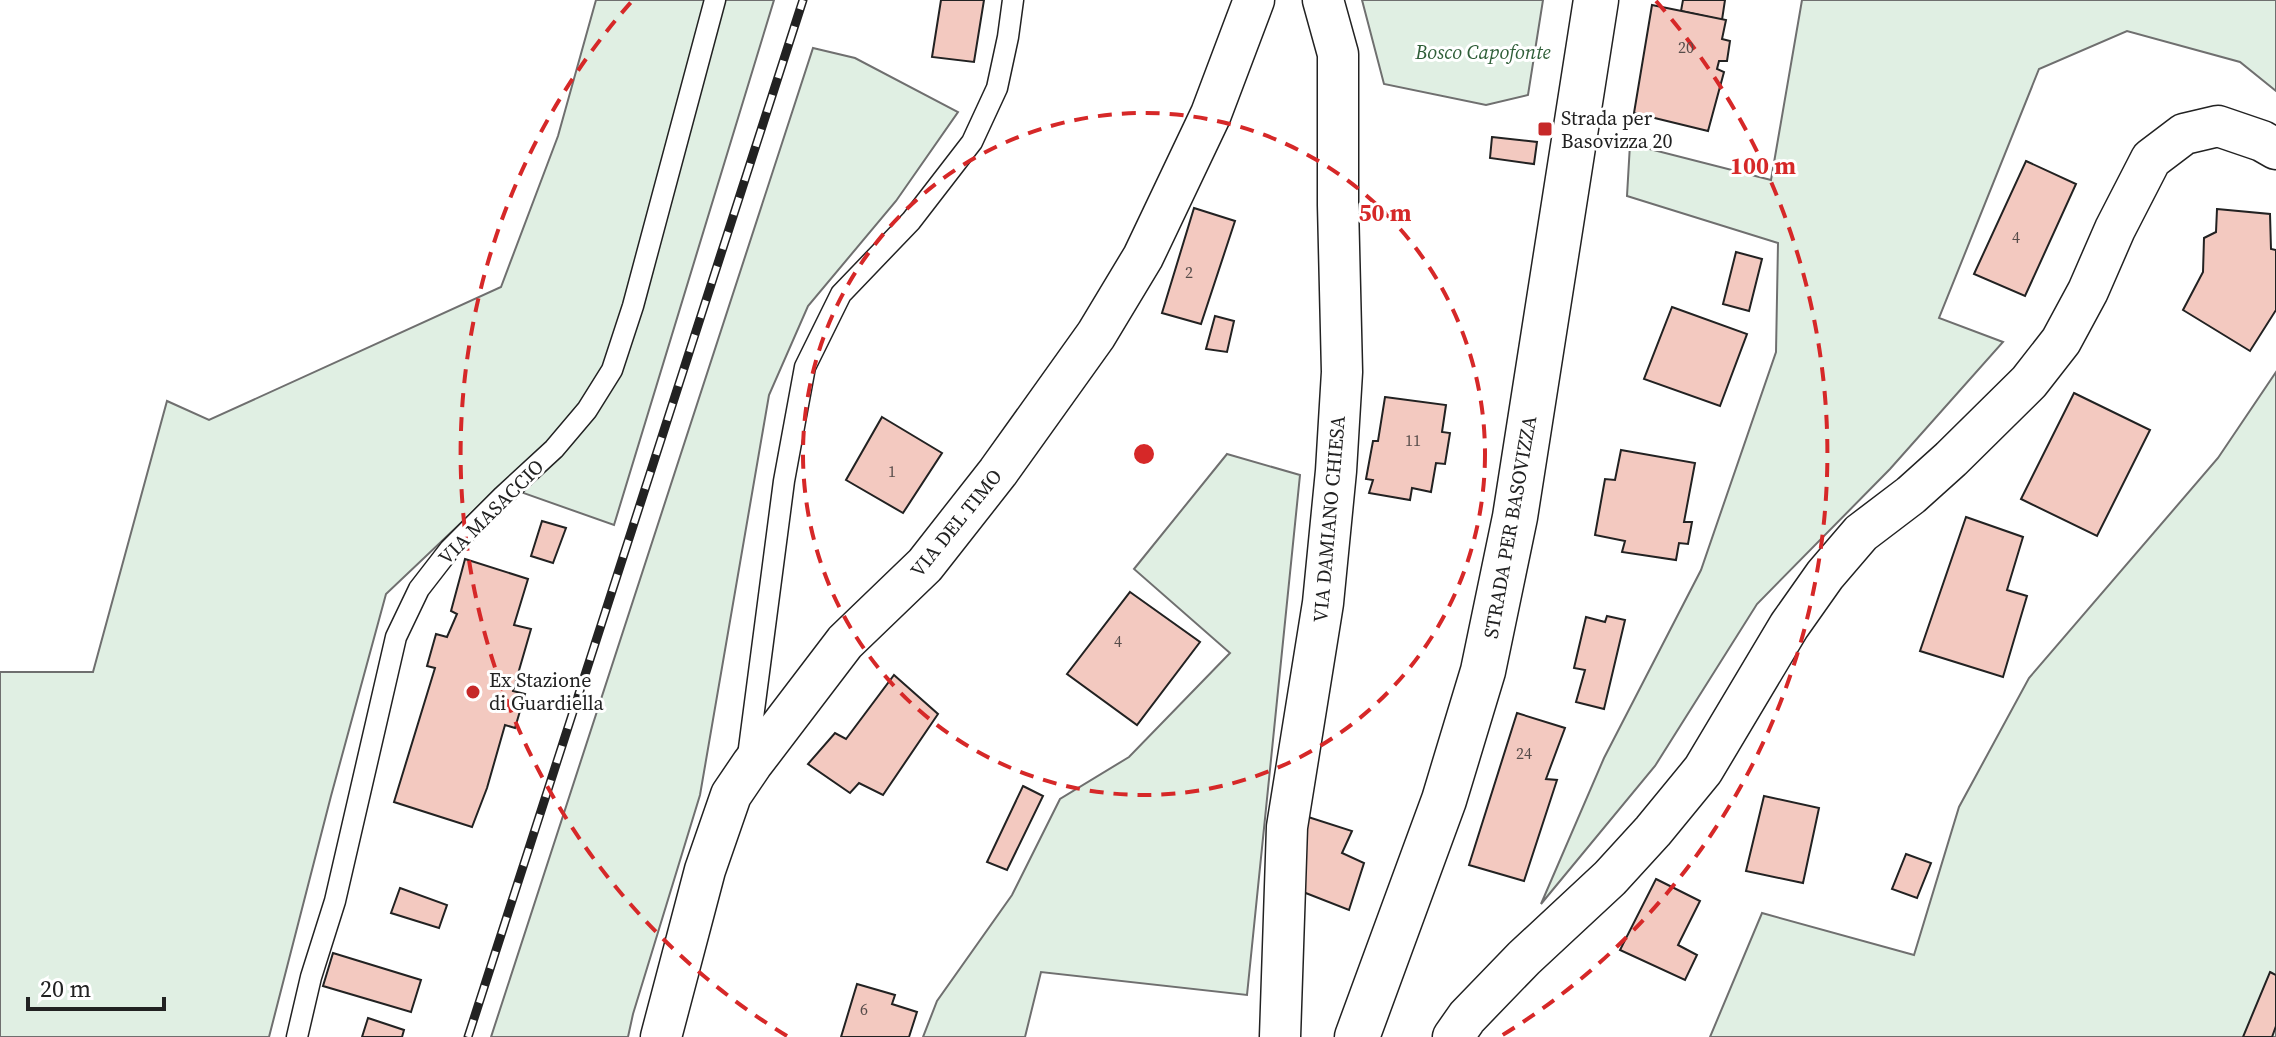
<svg xmlns="http://www.w3.org/2000/svg" width="2276" height="1037" font-family="'Source Serif 4',serif">
<rect width="100%" height="100%" fill="#fff"/>
<g fill="#e0efe3" stroke="#6f6f6f" stroke-width="2">
<polygon points="596,0 774,0 614,525 501,485 386,594 331,796 269,1037 0,1037 0,672 93,672 167,401 209,420 501,287 558,136"/>
<polygon points="1362,0 1543,0 1528,95 1486,105 1384,84"/>
<polygon points="1802,0 2276,0 2276,91 2240,62 2127,31 2039,69 1939,318 2003,342 1890,469 1757,604 1655,766 1541,904 1604,758 1701,570 1776,352 1778,243 1627,196 1630,144 1771,180"/>
<polygon points="813,48 855,58 958,112 896,201 808,306 769,395 700,795 633,1014 628,1037 491,1037"/>
<polygon points="2276,372 2276,1037 1710,1037 1762,913 1914,955 1959,807 2029,678 2218,458"/>
<polygon points="1227,454 1300,475 1247,995 1041,972 1025,1037 923,1037 937,1001 1012,895 1060,799 1129,757 1230,653 1134,569"/>
</g>
<g fill="#f3c9c0" stroke="#222" stroke-width="2">
<polygon points="941,0 984,0 974,62 932,57"/>
<polygon points="1683,0 1725,0 1722,20 1681,11"/>
<polygon points="1652,5 1726,20 1722,39 1730,41 1727,61 1719,61 1717,69 1724,72 1708,131 1634,113"/>
<polygon points="1492,137 1537,142 1534,164 1490,158"/>
<polygon points="2026,161 2076,184 2025,296 1974,274"/>
<polygon points="1194,208 1235,221 1201,324 1162,313"/>
<polygon points="2217,209 2270,214 2271,249 2276,250 2276,310 2250,351 2183,310 2203,272 2204,238 2216,232"/>
<polygon points="1736,252 1762,259 1749,311 1723,304"/>
<polygon points="1672,307 1747,334 1720,406 1644,379"/>
<polygon points="1215,316 1234,321 1227,352 1206,349"/>
<polygon points="2074,393 2150,430 2097,536 2021,499"/>
<polygon points="1385,397 1446,405 1442,432 1450,433 1445,464 1436,463 1431,492 1412,488 1410,500 1369,493 1373,480 1366,479 1373,441 1378,441"/>
<polygon points="882,417 942,453 903,513 846,480"/>
<polygon points="1621,450 1695,463 1684,522 1692,522 1688,544 1679,543 1676,560 1622,552 1625,541 1595,535 1605,479 1615,480"/>
<polygon points="1966,517 2023,537 2007,590 2027,596 2003,677 1920,651"/>
<polygon points="542,521 566,528 553,563 531,556"/>
<polygon points="465,559 528,579 514,625 531,629 513,691 525,694 515,728 505,725 487,788 472,827 394,802 435,668 427,666 436,634 447,637 457,614 451,611"/>
<polygon points="1130,592 1200,642 1137,725 1067,674"/>
<polygon points="1607,616 1625,620 1604,709 1576,702 1585,670 1574,668 1586,617 1605,622"/>
<polygon points="894,675 938,714 883,795 859,783 850,793 808,764 835,733 846,739"/>
<polygon points="1517,713 1565,728 1546,779 1557,780 1524,881 1469,865"/>
<polygon points="1023,786 1043,796 1007,870 987,862"/>
<polygon points="1764,796 1819,808 1803,883 1746,871"/>
<polygon points="1305,816 1352,831 1342,853 1364,863 1349,910 1298,890"/>
<polygon points="1906,854 1931,863 1917,898 1892,889"/>
<polygon points="1656,879 1700,901 1678,945 1697,955 1685,980 1620,950"/>
<polygon points="400,888 447,905 439,928 391,913"/>
<polygon points="333,953 421,980 411,1012 323,986"/>
<polygon points="2270,972 2276,975 2276,1026 2272,1037 2243,1037"/>
<polygon points="857,984 895,995 892,1004 917,1012 909,1037 841,1037"/>
<polygon points="368,1018 404,1030 402,1037 362,1037"/>
</g>
<g fill="none" stroke-linecap="round" stroke-linejoin="round">
<g stroke="#222" stroke-width="23">
<g id="service">
<polyline points="748,756 784,481 805,367 841,294 911,221 972,142 997,88 1008,37 1013,0"/>
<polyline points="297,1037 311,977 335,901 396,637 419,589 450,549 503,496 554,449 587,410 612,370 633,306 715,0"/>
</g>
</g>
<g stroke="#222" stroke-width="43">
<g id="minor">
<polyline points="661,1037 705,870 731,795 752,764 845,642 925,565 998,472 1096,335 1143,257 1211,114 1254,0"/>
<polyline points="1280,1037 1287,827 1323,603 1336,471 1342,372 1338,205 1338,54 1323,0"/>
<polyline points="1453,1037 1467,1017 1524,958 1610,878 1653,831 1703,770 1789,626 1825,575 1861,533 1911,495 1951,459 2029,382 2061,341 2088,291 2115,229 2151,159 2184,134 2218,126 2262,141 2276,149"/>
</g>
</g>
<g stroke="#222" stroke-width="47">
<polyline id="primary" points="1357,1037 1444,800 1483,671 1515,517 1596,0"/>
</g>
<use href="#service" stroke="#fff" stroke-width="20"/>
<use href="#minor" stroke="#fff" stroke-width="40"/>
<use href="#primary" stroke="#fff" stroke-width="44"/>
<g stroke="#222" stroke-width="9">
<polyline id="rail" points="468,1037 803,0"/>
</g>
<use href="#rail" stroke="#fff" stroke-width="6" stroke-dasharray="18" stroke-linecap="butt"/>
</g>
<g fill="none" stroke="#d62828" stroke-width="4" stroke-dasharray="14 10">
<circle cx="1144" cy="454" r="341"/>
<path d="M787 1036A683 683 0 0 1 632 1M1656 1A683 683 0 0 1 1501 1036"/>
</g>
<g fill="#c62828" stroke="#fff" stroke-width="3">
<rect x="1537" y="121" width="16" height="16" rx="4"/>
<circle cx="473" cy="692" r="8"/>
</g>
<g text-anchor="middle" dominant-baseline="central" stroke-width="6" stroke-linejoin="round" paint-order="stroke">
<g font-size="16" fill="#564c4a">
<text x="1686" y="47">20</text>
<text x="2016" y="237">4</text>
<text x="1189" y="272">2</text>
<text x="1413" y="440">11</text>
<text x="892" y="471">1</text>
<text x="1118" y="641">4</text>
<text x="1524" y="753">24</text>
<text x="864" y="1009">6</text>
</g>
<g font-size="20" font-style="italic" fill="#2f5e38" stroke="#fff">
<text x="1483" y="52">Bosco Capofonte</text>
</g>
<g font-size="20" fill="#222" stroke="#fff" text-anchor="start">
<text x="1561" y="118">Strada per<tspan x="1561" dy="23">Basovizza 20</tspan></text>
<text x="489" y="680">Ex Stazione<tspan x="489" dy="23">di Guardiella</tspan></text>
</g>
<g font-size="20" fill="#222" stroke="#fff">
<text transform="translate(491 512) rotate(-45)">VIA MASACCIO</text>
<text transform="translate(1329 519) rotate(-85)">VIA DAMIANO CHIESA</text>
<text transform="translate(956 523) rotate(-51)">VIA DEL TIMO</text>
<text transform="translate(1510 527) rotate(-80)">STRADA PER BASOVIZZA</text>
</g>
</g>
<circle cx="1144" cy="454" r="12" fill="#d62828" stroke="#fff" stroke-width="4"/>
<g font-size="24" text-anchor="middle" font-weight="bold" fill="#d62828" stroke="#fff" stroke-width="6" stroke-linejoin="round" paint-order="stroke">
<text x="1763" y="174">100 m</text>
<text x="1385" y="221">50 m</text>
</g>
<path d="M28 997v12h136v-12" fill="none" stroke="#222222" stroke-width="4"/>
<text x="40" y="997" font-size="24" fill="#222222" stroke="#ffffff" stroke-width="6" paint-order="stroke">20 m</text>
</svg>
